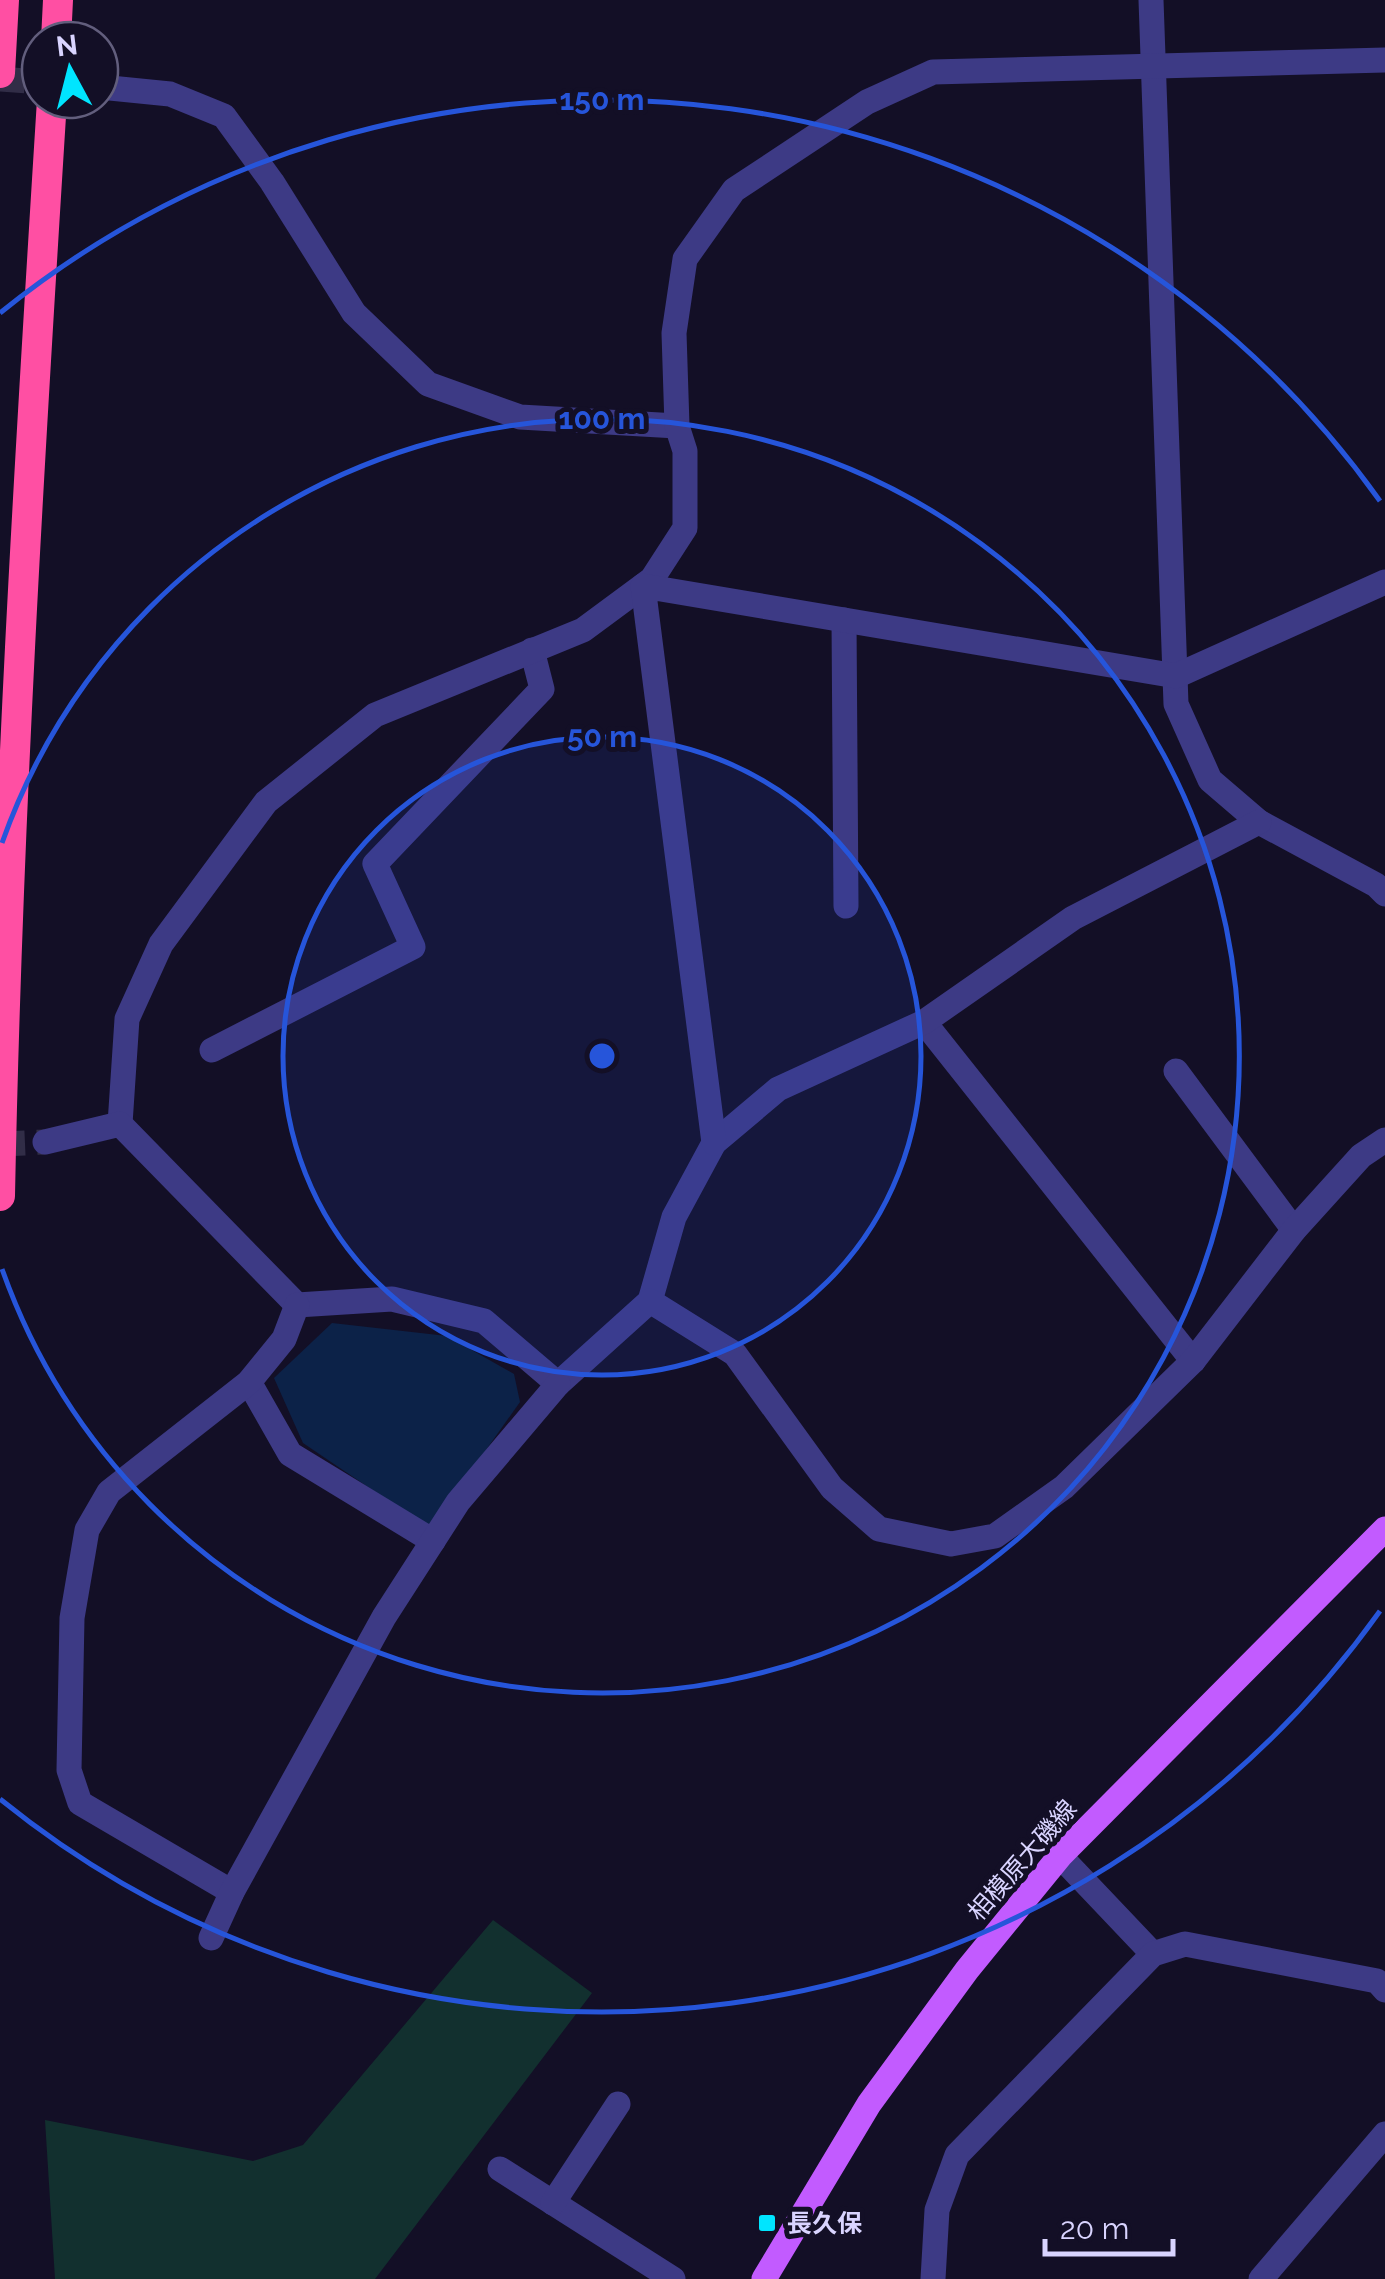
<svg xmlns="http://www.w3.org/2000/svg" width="1385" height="2279" font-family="Raleway,'Noto Sans JP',sans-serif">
<rect width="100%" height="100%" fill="#130f26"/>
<polygon fill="#12302f" points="493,1920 592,1993 375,2279 55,2279 45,2120 253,2161 303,2145"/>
<polygon fill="#0c2248" points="332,1323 447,1336 514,1374 520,1402 430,1529 303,1443 274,1378"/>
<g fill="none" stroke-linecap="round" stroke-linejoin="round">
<g stroke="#312d47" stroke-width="25" stroke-dasharray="25 12" stroke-linecap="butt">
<polyline points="0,79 40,82"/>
<polyline points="0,1144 45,1142"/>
</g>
<g stroke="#3d3a85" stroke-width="25">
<polyline points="1151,0 1176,704 1210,780 1259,822 1376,885 1385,894"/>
<polyline points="100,87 170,94 224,116 272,182 354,313 428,384 520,417 677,426"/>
<polyline points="844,620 846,906"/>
<polyline points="924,1022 1193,1361"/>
<polyline points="212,1050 413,947 375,864 542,689 532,650"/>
<polyline points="1176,1071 1294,1230"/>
<polyline points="120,1124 127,1019 161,944 266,802 375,715 583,630 652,579 685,528 685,451 677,426 674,333 685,259 734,190 867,102 933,72 1385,60"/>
<polyline points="45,1142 120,1124 297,1305 392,1299 484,1321 558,1384 650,1301 674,1217 714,1143 778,1089 924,1022 1073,918 1259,822"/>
<polyline points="714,1143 643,586 1176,676 1385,582"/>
<polyline points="650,1301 735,1354 832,1488 879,1529 951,1544 995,1536 1064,1487 1193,1361 1294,1230 1361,1156 1385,1140"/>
<polyline points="249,1382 290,1454 433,1541"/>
<polyline points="1060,1856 1153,1954"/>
<polyline points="232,1892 80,1803 69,1770 72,1618 87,1530 109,1492 249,1382 284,1339 297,1305"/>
<polyline points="211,1938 232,1892 384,1617 458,1502 558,1384"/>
<polyline points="500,2169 673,2279"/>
<polyline points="553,2203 618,2104"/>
<polyline points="933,2279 937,2210 957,2155 1153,1954 1185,1944 1377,1981 1385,1990"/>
<polyline points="1261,2279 1385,2134"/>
</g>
<polyline stroke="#c25bff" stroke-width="25" points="764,2279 869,2104 967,1970 1060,1856 1385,1529"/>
<g stroke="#ff4fa3" stroke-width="30">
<polyline points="56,40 58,0"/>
<polyline points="0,73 4,0"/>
<path d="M0,1196C7,830 29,465 52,100"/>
</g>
</g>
<circle cx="602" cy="1056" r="319" fill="#2655da" fill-opacity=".12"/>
<g fill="none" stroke="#2655da" stroke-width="5">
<circle cx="602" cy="1056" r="319"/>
<path d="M2 843A637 637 0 1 1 2 1269"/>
<path d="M1380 1611A956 956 0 0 1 0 1799M0 313A956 956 0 0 1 1380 501"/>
</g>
<rect fill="#00e5ff" stroke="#130f26" stroke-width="4" x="757" y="2213" width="20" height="20" rx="5"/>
<g text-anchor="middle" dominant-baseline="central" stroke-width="10" stroke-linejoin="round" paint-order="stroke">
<g font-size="25" fill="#d9d4ff" stroke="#130f26">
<text transform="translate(1022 1860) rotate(-49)">相模原大磯線</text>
</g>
<g font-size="25" font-weight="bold" fill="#d9d4ff" stroke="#130f26" text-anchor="start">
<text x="787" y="2223">長久保</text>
</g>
</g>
<circle cx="602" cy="1056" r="15" fill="#2655da" stroke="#130f26" stroke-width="5"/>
<g font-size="30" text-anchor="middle" font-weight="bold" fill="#2655da" stroke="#130f26" stroke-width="10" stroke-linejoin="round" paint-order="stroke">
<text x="602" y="110">150 m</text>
<text x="602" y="429">100 m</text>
<text x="602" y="747">50 m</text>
</g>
<g transform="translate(70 70) rotate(353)"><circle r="48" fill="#130f26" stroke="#625e7d" stroke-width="2.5"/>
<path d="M0-8L18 38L0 25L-18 38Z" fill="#00e5ff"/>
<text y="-15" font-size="28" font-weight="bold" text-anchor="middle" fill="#d9d4ff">N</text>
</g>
<path d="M1045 2239v15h128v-15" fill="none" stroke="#d9d4ff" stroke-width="5"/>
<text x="1060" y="2239" font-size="30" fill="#d9d4ff" stroke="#130f26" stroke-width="8" paint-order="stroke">20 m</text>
</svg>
